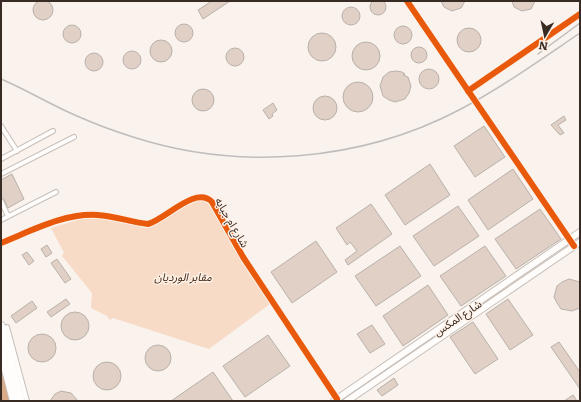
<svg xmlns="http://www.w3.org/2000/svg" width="581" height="402" font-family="Literata,'Noto Sans Arabic',serif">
<rect width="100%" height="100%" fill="#f9f2ed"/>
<polygon fill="#f7dbc7" points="197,199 207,200 209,203 270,304 209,349 113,318 110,320 107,316 91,308 92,293 62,256 64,253 51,228 84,218 98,218 148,226"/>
<polygon fill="#daab88" points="1,366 10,401 1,401"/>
<g fill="#e0d0c5" stroke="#bab1ab">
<circle cx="378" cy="7" r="8"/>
<circle cx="43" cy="10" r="10"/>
<polygon points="212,1 230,1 203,19 198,10"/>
<polygon points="441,1 465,1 461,8 452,11 444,7"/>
<polygon points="512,1 535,1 531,9 522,11 514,7"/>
<circle cx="351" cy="16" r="9"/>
<circle cx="184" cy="33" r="9"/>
<circle cx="72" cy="34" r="9"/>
<circle cx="403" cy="35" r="9"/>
<circle cx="469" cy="40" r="12"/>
<circle cx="322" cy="47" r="14"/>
<circle cx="161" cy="51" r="11"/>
<circle cx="366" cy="56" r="14"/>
<circle cx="419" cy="55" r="8"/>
<circle cx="235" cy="57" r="9"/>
<circle cx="132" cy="60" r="9"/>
<circle cx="94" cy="62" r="9"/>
<circle cx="429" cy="79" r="10"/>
<polygon points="396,71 402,72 405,74 403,75 408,77 411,86 409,93 405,99 395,102 389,100 383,96 380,86 383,77 389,72"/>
<circle cx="358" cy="97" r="15"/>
<circle cx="203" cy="100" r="11"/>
<circle cx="325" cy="108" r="12"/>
<polygon points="273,103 277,110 272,114 273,116 269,119 263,110"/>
<polygon points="564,116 566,120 558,125 564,133 560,135 551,125"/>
<polygon points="484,126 505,157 475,177 454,146"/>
<polygon points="430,164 450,195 405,225 385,195"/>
<polygon points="513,169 533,199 488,230 468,200"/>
<polygon points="12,174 24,199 8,208 4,199 1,198 1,180"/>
<polygon points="371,204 392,234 348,265 345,260 357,251 350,242 347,245 336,228"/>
<polygon points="458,206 479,236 434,266 413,236"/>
<polygon points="540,209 561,239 516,269 495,239"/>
<polygon points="316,241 337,272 292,303 271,272"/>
<polygon points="47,245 52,253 46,257 41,249"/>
<polygon points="400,246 421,276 376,306 355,276"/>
<polygon points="485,246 506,276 461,306 440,276"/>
<polygon points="27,252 34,261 29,265 22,255"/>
<polygon points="57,259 71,279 65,283 51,263"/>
<polygon points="569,279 580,282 580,308 572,311 561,309 557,303 554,297 557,286 562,282"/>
<polygon points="428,285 448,315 403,346 383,316"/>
<polygon points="66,299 70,304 51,317 47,312"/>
<polygon points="508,299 533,335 510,350 486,314"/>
<polygon points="32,301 37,308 16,323 11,316"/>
<circle cx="75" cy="326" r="14"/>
<polygon points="473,322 498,359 475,374 450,337"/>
<polygon points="372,325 385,344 370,353 357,334"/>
<circle cx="42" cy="348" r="14"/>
<polygon points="268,335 290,366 245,397 223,366"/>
<polygon points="559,342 580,372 580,389 551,347"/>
<circle cx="158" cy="358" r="13"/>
<circle cx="107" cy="376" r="14"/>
<polygon points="213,372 233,401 171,401"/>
<polygon points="394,378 398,385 382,396 377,390"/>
<polygon points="61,391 71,393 78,401 50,401 55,394"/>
<polygon points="573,395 577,401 564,401"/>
</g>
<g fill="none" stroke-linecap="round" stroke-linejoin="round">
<g stroke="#c7beb8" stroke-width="6">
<g id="street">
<polyline points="407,1 574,246"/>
<polyline points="468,91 580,14"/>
<polyline points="1,126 17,151"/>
<polyline points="1,159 53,131"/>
<polyline points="1,174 74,137"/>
<polyline points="1,201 8,216"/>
<polyline points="1,220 56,192"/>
<path d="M1,243C31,231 64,213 97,215C115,216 131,222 148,224C166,219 196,185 212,202L243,257L337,399"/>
<polyline points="7,327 27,401"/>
</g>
</g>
<g stroke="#c7beb8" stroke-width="8">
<g id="primary">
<polyline points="334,401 580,232"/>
<polyline points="347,401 580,242"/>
</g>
</g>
<g stroke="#c7beb8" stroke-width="10">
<g id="highway">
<polyline points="1,326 21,401"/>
<polyline points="1,350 14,401"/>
</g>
</g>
<use href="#street" stroke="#fefdfc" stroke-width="4"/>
<use href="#primary" stroke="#fefdfc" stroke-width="6"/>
<use href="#highway" stroke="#fefdfc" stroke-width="8"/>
<g stroke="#bfbdbc" stroke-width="1.5">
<polyline points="538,54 580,23"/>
<path d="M1,79C27,90 51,105 77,116C95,124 114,131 133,137C238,171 360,162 459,110C501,88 540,60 580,33"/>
</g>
<g stroke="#fef1e8" stroke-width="8">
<g id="cycleway">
<polyline points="407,1 574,246"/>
<polyline points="468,91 580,14"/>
<path d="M1,243C31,231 64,213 97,215C115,216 131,222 148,224C166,219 196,185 212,202L243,257L337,399"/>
</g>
</g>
<use href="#cycleway" stroke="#e8590c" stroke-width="6"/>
</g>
<g text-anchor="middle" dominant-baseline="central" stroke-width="3" stroke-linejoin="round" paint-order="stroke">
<g font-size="11" fill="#372b23" stroke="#fef1e8">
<text transform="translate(233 222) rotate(60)">شارع ام جبابه</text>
<text transform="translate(457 317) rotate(-34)">شارع المكس</text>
</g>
<g font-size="11" font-style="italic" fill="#412510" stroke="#fef1e8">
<text x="183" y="276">مقابر الورديان</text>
</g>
</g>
<rect width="581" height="402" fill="none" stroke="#372b23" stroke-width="4"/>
<g transform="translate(545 36) rotate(189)" stroke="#fef1e8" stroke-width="3" paint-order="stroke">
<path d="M0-3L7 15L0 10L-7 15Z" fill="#372b23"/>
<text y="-6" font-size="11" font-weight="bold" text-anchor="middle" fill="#372b23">N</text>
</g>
</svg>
